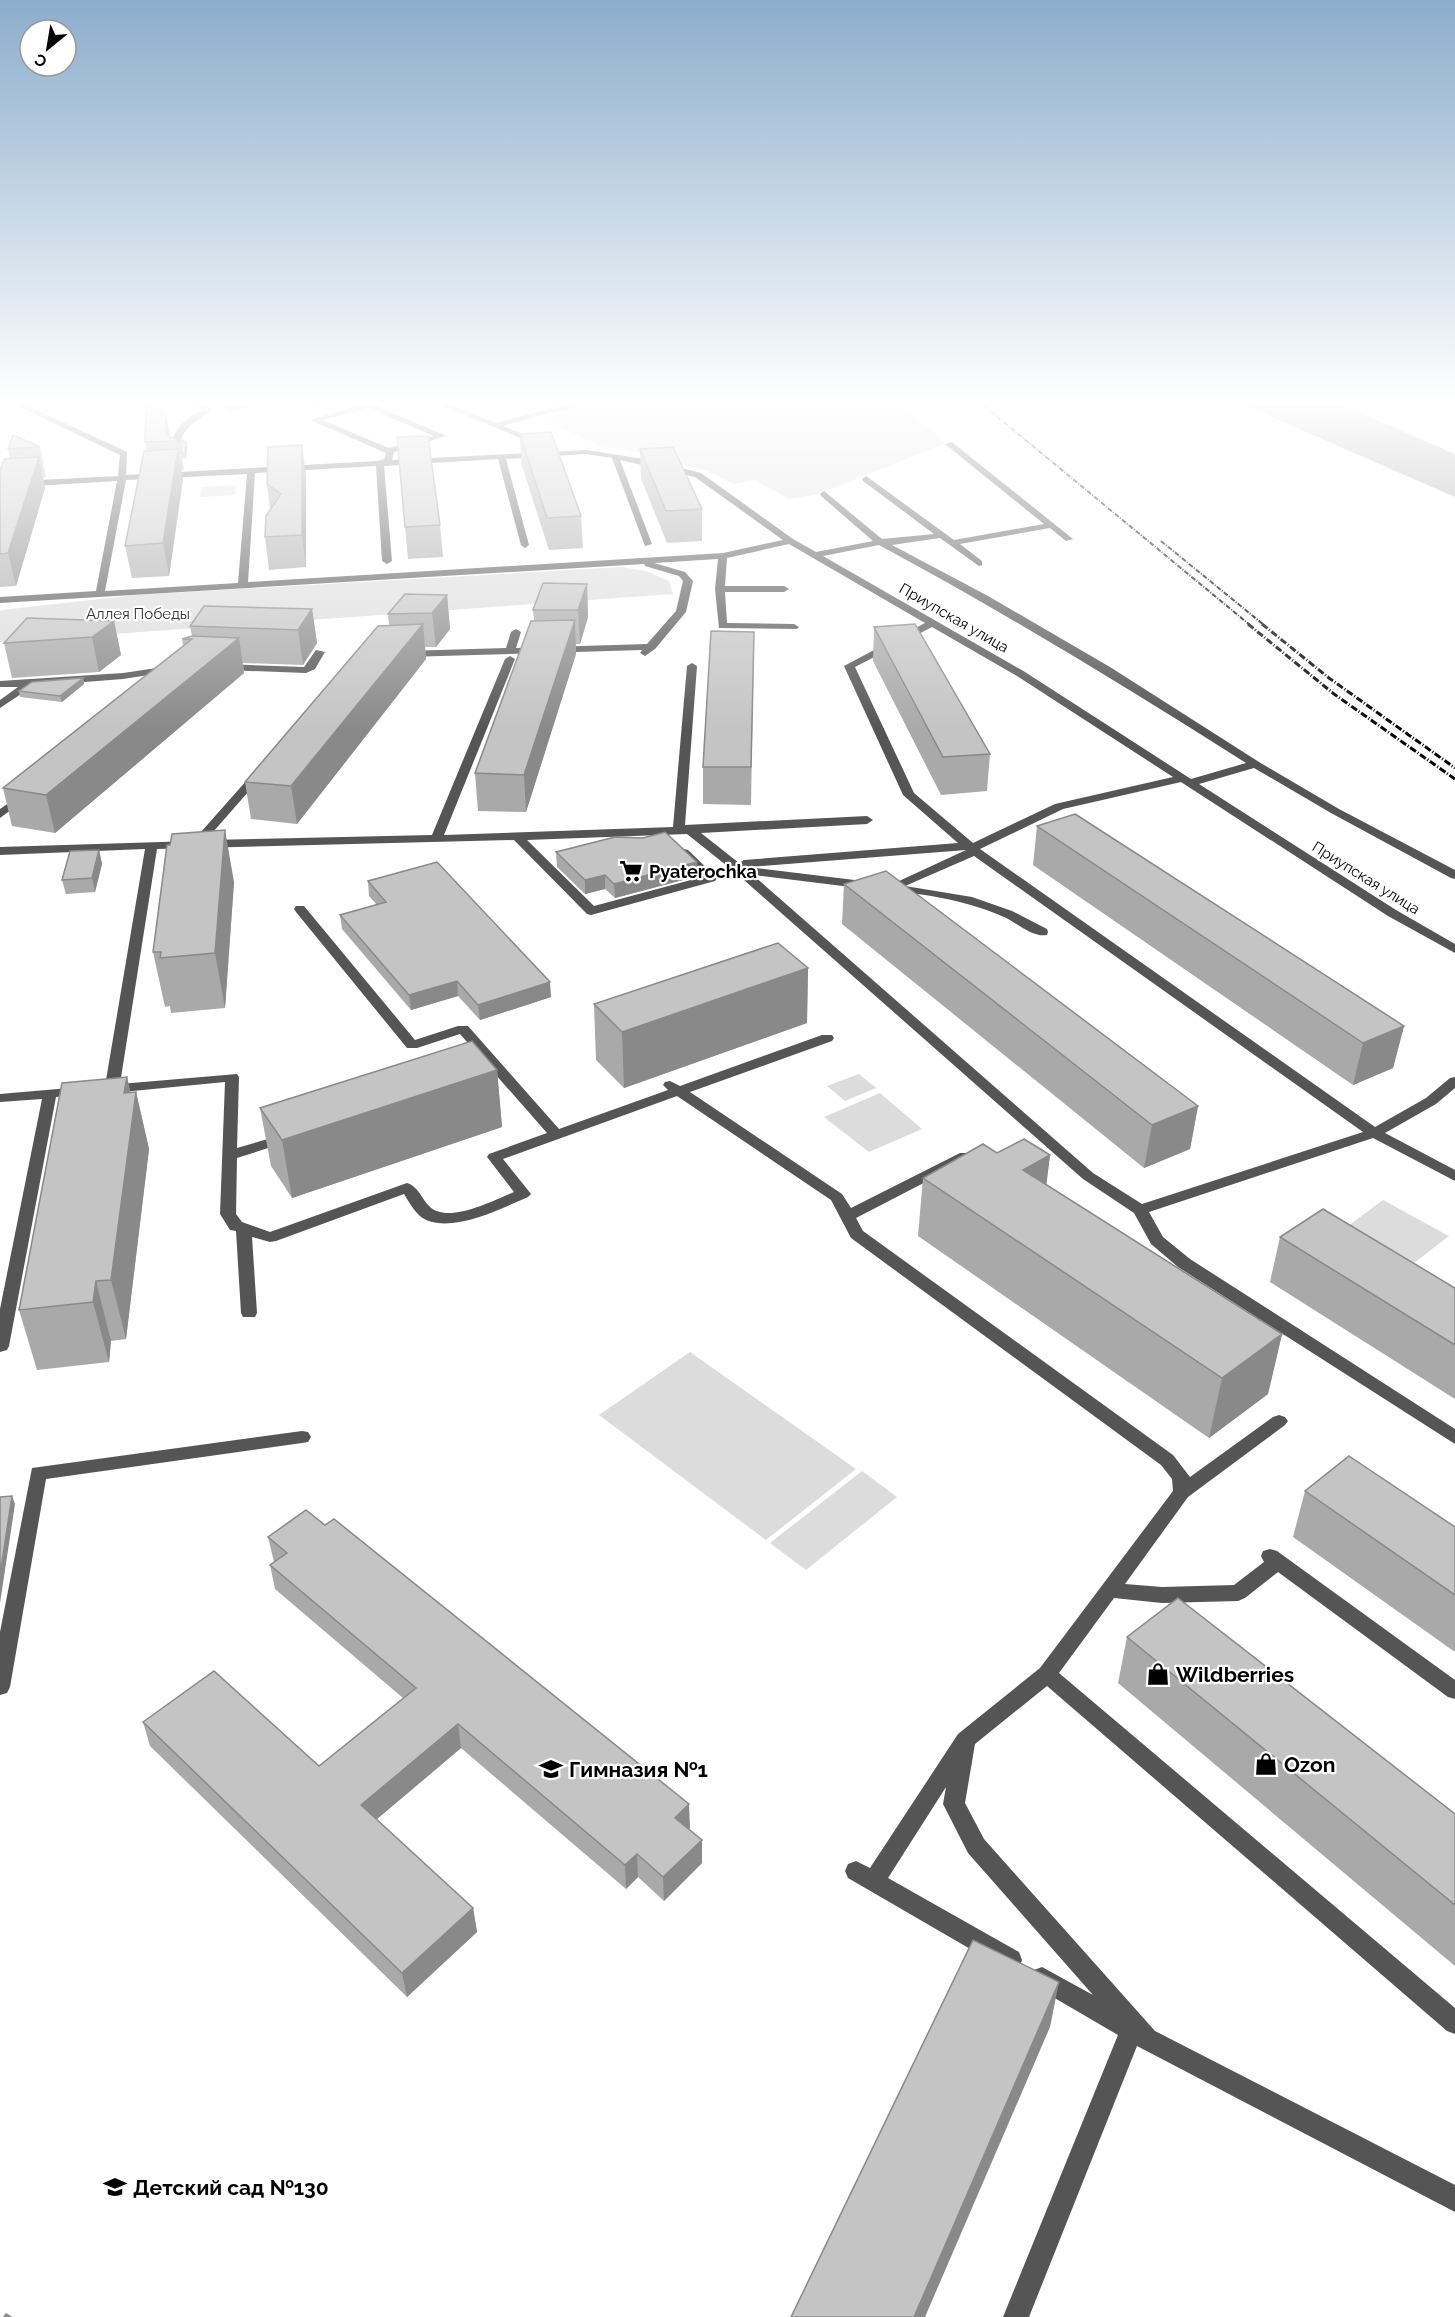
<svg xmlns="http://www.w3.org/2000/svg" width="1455" height="2317" font-family="Raleway,sans-serif">
<rect width="100%" height="100%" fill="#fff"/>
<g fill="#dcdcdc">
<polygon points="529,405 899,405 937,434 945,444 815,495 789,499 755,480 733,484 708,471 627,450 601,446 542,419 550,414"/>
<polygon points="236,485 235,495 200,497 201,487"/>
<polygon points="621,567 646,571 669,581 673,594 0,642 0,611 2,610 135,595"/>
<polygon points="859,1074 876,1088 845,1101 827,1086"/>
<polygon points="880,1093 922,1129 869,1152 824,1117"/>
<polygon points="1383,1200 1449,1236 1414,1263 1348,1226"/>
<polygon points="690,1352 856,1469 766,1540 599,1415"/>
<polygon points="862,1471 897,1497 806,1570 770,1543"/>
</g>
<polygon fill="#a3a3a3" points="1244,405 1342,405 1455,454 1455,497"/>
<g fill="none" stroke-linecap="round" stroke-linejoin="round">
<g fill="#555" fill-rule="evenodd">
<path d="M16,405H26L127,452L126,475L377,461L384,459L386,453L310,420L360,405H375L446,436L394,452L392,460L586,450L644,459L701,473L793,539L816,552L873,541L821,496L820,494L824,491L882,539L934,534L863,481L862,479L866,476L954,540L1044,524L945,444L952,442L1073,539L1066,541L1050,528L960,544L982,561V565L979,566L940,538L892,545L988,596L1110,667L1259,762L1339,809L1455,870V879L1451,878L1331,813L1254,768L1199,784L1396,910L1455,944V953L1388,916L1181,782L1063,809L980,849L1375,1127L1426,1098L1450,1078L1455,1077V1088L1436,1104L1385,1133L1455,1170V1181L1373,1138L1149,1212L1163,1237L1190,1259L1455,1429V1444L1178,1267L1151,1244L1134,1213L1083,1179L736,873L687,834L527,840L594,906L702,877L678,853L684,849L688,850L717,878L715,881L591,915L587,914L514,840L157,849L120,1084L237,1074L239,1077L237,1148L285,1134L292,1138L290,1141L237,1158L236,1214L242,1222L270,1232L407,1183C418,1186 422,1199 429,1206C447,1225 494,1200 514,1192L487,1157L489,1154L547,1133L460,1034L417,1048H407L296,912L294,909L296,906H304L415,1040L458,1026H468L559,1129L668,1090L663,1085L665,1082L670,1081L680,1086L822,1035H832L834,1038L832,1041L690,1092L842,1194L851,1208L960,1153H970L972,1156L970,1159L856,1218L863,1231L1173,1455L1190,1477L1273,1417L1279,1415L1285,1417L1288,1421L1285,1425L1188,1497L1125,1584L1162,1587L1234,1585L1264,1562L1261,1556L1263,1551L1270,1549L1277,1551L1455,1680V1699L1448,1697L1278,1572L1245,1598L1238,1601L1162,1603L1114,1598L1059,1673L1455,2008V2034L1447,2031L1047,1686L975,1744L965,1803L984,1839L1155,2031L1455,2185V2212L1137,2046L1029,2317H1003L1118,2035L1034,1986L1030,1978L1034,1970L1042,1967L1093,1995L968,1853L943,1804L946,1787L888,1878L1019,1952L1022,1960L1019,1968L1011,1971L1003,1968L848,1878L845,1871L848,1864L856,1861L870,1868L958,1734L1040,1668L1173,1491L1172,1479L1161,1465L851,1238L831,1200L677,1096L503,1159L531,1194L528,1197C502,1208 448,1236 421,1217C414,1211 409,1202 404,1194L276,1241L270,1242L252,1237L257,1313L255,1317H243L241,1313L236,1231L230,1230L220,1214L225,1082L112,1093L105,1092L103,1089L105,1086L145,849L0,855V847L193,841L255,771L259,770L265,773L263,775L206,840L432,835L505,659L510,656L515,659L444,835L673,827L687,666L692,663L697,666L685,825L867,816L873,820L867,824L701,833L739,863L744,860L958,843L903,795L844,666L925,623L789,544L727,558L725,586H784L789,589L784,592H725L727,623L794,624L799,627L797,629L719,628L715,589L718,559L654,563L685,572L693,581L686,612L655,649L645,656L640,653L642,650L405,657L400,654L405,651L506,648L511,632L516,629L521,632L516,648L647,644L676,611L683,581L679,576L645,566L644,564L0,603V597L96,591L117,481L0,488V482L118,476L120,455ZM368,408L434,436L389,448L322,420ZM586,454L612,458L645,546L652,544L620,460L695,477L783,540L723,553L248,582L255,473L376,466L382,561L387,564L392,561L384,466L498,459L521,545L525,548L529,545L506,459ZM247,474L238,583L105,591L126,480ZM879,545C1005,613 1125,686 1246,763L1191,779L1025,672L823,556ZM932,627L1017,676L1173,777L1055,804L973,843L914,793L855,667ZM966,850L884,888L890,892C923,892 974,903 1004,917C1016,922 1033,938 1047,935L1048,932L1047,929L1012,911L972,897L905,886L974,856L1363,1132L1142,1204L1093,1173L753,875L867,889L871,888L873,885L871,882L748,867Z"/>
<path d="M195,405H205L213,410C194,423 175,431 180,459L173,461C165,439 182,418 202,410Z"/>
<polygon points="325,405 319,408 315,406 316,405"/>
<polygon points="440,405 451,405 496,423 565,405 579,405 503,426 541,441 542,443 538,445"/>
<polygon points="316,650 325,652 315,669 306,673 224,670 219,667 224,664 304,667"/>
<polygon points="170,666 175,669 174,671 123,679 33,686 0,708 0,700 18,687 0,687 0,681 123,673"/>
<polygon points="23,793 27,794 27,798 0,818 0,809"/>
<polygon points="81,1087 86,1088 88,1091 86,1094 56,1097 9,1346 7,1350 0,1352 0,1309 42,1099 0,1102 0,1094"/>
<polygon points="302,1431 308,1432 311,1437 308,1442 302,1443 46,1479 10,1687 7,1693 0,1695 0,1632 32,1468"/>
</g>
<g stroke="#000" stroke-width="2" stroke-dasharray="5 1.5 1 1.5" stroke-linecap="butt">
<polyline points="983,405 1250,625"/>
<polyline points="1161,541 1264,625"/>
</g>
<g stroke="#000" stroke-width="3" stroke-dasharray="7 2 1 2" stroke-linecap="butt">
<polyline points="1248,624 1334,694 1455,779"/>
<polyline points="1262,624 1329,678 1455,768"/>
</g>
</g>
<g fill="#a9a9a9">
<polygon points="216,405 255,405 231,412"/>
<polygon points="520,434 581,516 583,548 549,550 521,463"/>
<polygon points="170,437 179,441 181,452 186,442 187,448 186,459 182,458 184,470 181,470 183,479 169,576 132,578 125,546 147,451 145,442"/>
<polygon points="40,447 46,477 43,478 45,488 16,586 0,587 0,471 10,459 8,449"/>
<polygon points="640,449 702,509 702,541 667,543 641,479"/>
<polygon points="306,475 306,567 269,570 265,537 270,509 267,484"/>
<polygon points="440,525 443,557 408,559 405,527"/>
<polygon points="587,584 588,617 580,644 576,644 576,654 526,812 478,811 475,773 534,621 533,610"/>
<polygon points="447,595 450,629 436,647 425,647 426,659 297,824 251,819 245,782 389,625 388,614"/>
<polygon points="312,609 317,643 303,665 243,663 244,673 55,833 12,826 3,788 183,646 182,639 192,636 190,626"/>
<polygon points="114,621 121,655 99,672 12,678 4,643"/>
<polygon points="874,627 990,754 987,791 941,795 873,661"/>
<polygon points="754,632 751,805 703,804 703,767"/>
<polygon points="83,678 84,684 62,702 20,697 19,691"/>
<polygon points="1037,826 1404,1026 1393,1068 1353,1085 1033,865"/>
<polygon points="643,838 698,876 615,898 605,889 585,894 557,867 556,852"/>
<polygon points="99,850 102,864 95,892 66,894 62,880"/>
<polygon points="368,881 551,997 480,1020 458,996 411,1010 342,929 340,915 377,905 369,896"/>
<polygon points="234,882 225,1008 171,1013 170,1006 165,1007 153,952"/>
<polygon points="844,884 1198,1106 1190,1149 1144,1168 842,924"/>
<polygon points="808,968 807,1023 624,1088 596,1060 594,1004"/>
<polygon points="497,1070 502,1127 292,1198 271,1166 260,1108"/>
<polygon points="127,1077 130,1092 136,1092 149,1149 126,1339 111,1341 109,1362 37,1370 19,1310"/>
<polygon points="1050,1155 1046,1184 1282,1334 1268,1394 1209,1438 918,1236 923,1178"/>
<polygon points="1280,1237 1455,1288 1455,1399 1270,1282"/>
<polygon points="1305,1491 1455,1527 1455,1652 1293,1537"/>
<polygon points="268,1537 690,1828 689,1829 702,1840 702,1863 664,1901 638,1877 626,1889 461,1748 376,1820 473,1908 477,1932 407,1997 150,1746 143,1722 319,1766 403,1698 275,1589 270,1565 274,1562"/>
<polygon points="1127,1637 1455,1814 1455,1966 1118,1683"/>
</g>
<g fill="#898989">
<polygon points="230,405 255,405 231,412"/>
<polygon points="166,413 171,441 166,435"/>
<polygon points="186,442 187,448 186,459 185,454"/>
<polygon points="302,445 306,475 306,567 302,535"/>
<polygon points="178,449 183,479 169,576 163,543"/>
<polygon points="39,457 45,488 16,586 8,553"/>
<polygon points="587,584 588,617 580,644 578,610"/>
<polygon points="447,595 450,629 436,647 432,613"/>
<polygon points="312,609 317,643 303,665 298,630"/>
<polygon points="575,620 576,654 526,812 524,775"/>
<polygon points="114,621 121,655 99,672 92,637"/>
<polygon points="423,624 426,659 297,824 291,786"/>
<polygon points="239,638 244,673 55,833 46,795"/>
<polygon points="83,678 84,684 62,702 60,696"/>
<polygon points="225,830 234,882 225,1008 215,953"/>
<polygon points="99,850 102,864 95,892 92,878"/>
<polygon points="697,862 698,876 615,898 614,884"/>
<polygon points="605,875 605,889 585,894 585,880"/>
<polygon points="808,968 807,1023 624,1088 622,1032"/>
<polygon points="457,981 458,996 411,1010 409,995"/>
<polygon points="550,982 551,997 480,1020 478,1005"/>
<polygon points="1404,1026 1393,1068 1353,1085 1363,1043"/>
<polygon points="497,1070 502,1127 292,1198 282,1140"/>
<polygon points="127,1077 134,1109 136,1092 149,1149 126,1339 111,1280 124,1093"/>
<polygon points="1198,1106 1190,1149 1144,1168 1152,1125"/>
<polygon points="1050,1155 1043,1213 1023,1170"/>
<polygon points="96,1281 111,1341 109,1362 93,1302"/>
<polygon points="1282,1334 1268,1394 1209,1438 1222,1378"/>
<polygon points="12,1496 15,1504 0,1603 0,1575"/>
<polygon points="458,1724 461,1748 365,1829 361,1805"/>
<polygon points="689,1804 690,1828 675,1842 675,1818"/>
<polygon points="702,1840 702,1863 664,1901 663,1877"/>
<polygon points="637,1854 638,1877 626,1889 625,1865"/>
<polygon points="473,1908 477,1932 407,1997 402,1973"/>
<polygon points="1059,1982 1050,2027 925,2317 914,2317"/>
</g>
<g fill="#c4c4c4" stroke="#898989" stroke-width="1.5">
<polygon points="146,405 149,405 166,413 166,435 179,441 145,442"/>
<polygon points="551,432 581,516 547,518 520,434"/>
<polygon points="13,435 40,447 8,449"/>
<polygon points="428,436 440,525 405,527 397,437"/>
<polygon points="181,440 186,442 185,454 181,453"/>
<polygon points="302,445 302,535 265,537 266,516 281,494 267,484 268,447"/>
<polygon points="673,447 702,509 666,511 640,449"/>
<polygon points="178,449 163,543 125,546 144,451"/>
<polygon points="39,457 8,553 0,554 0,471 4,459"/>
<polygon points="543,583 587,584 578,610 533,610"/>
<polygon points="405,594 447,595 432,613 388,614"/>
<polygon points="204,606 312,609 298,630 190,626"/>
<polygon points="27,618 114,621 92,637 4,643"/>
<polygon points="575,620 524,775 475,773 531,621"/>
<polygon points="423,624 291,786 245,782 378,626"/>
<polygon points="915,624 990,754 943,757 874,627"/>
<polygon points="711,631 754,632 751,767 703,767"/>
<polygon points="192,636 239,638 46,795 3,788 192,639 182,639"/>
<polygon points="83,678 60,696 19,691 32,682"/>
<polygon points="1075,814 1404,1026 1363,1043 1037,826"/>
<polygon points="225,830 215,953 160,958 161,952 153,952 167,845 170,845 172,834"/>
<polygon points="665,832 697,862 614,884 605,875 585,880 556,852 615,837 643,838"/>
<polygon points="99,850 92,878 62,880 70,851"/>
<polygon points="437,862 550,982 478,1005 457,981 409,995 340,915 386,902 368,881"/>
<polygon points="886,871 1198,1106 1152,1125 844,884"/>
<polygon points="778,943 808,968 622,1032 594,1004"/>
<polygon points="472,1041 497,1070 282,1140 260,1108"/>
<polygon points="127,1077 124,1093 136,1092 111,1280 96,1281 93,1302 19,1310 62,1083"/>
<polygon points="1024,1139 1050,1155 1023,1170 1282,1334 1222,1378 923,1178 983,1144 997,1153"/>
<polygon points="1323,1209 1455,1288 1455,1345 1280,1237"/>
<polygon points="1349,1456 1455,1527 1455,1595 1305,1491"/>
<polygon points="12,1496 0,1575 0,1497"/>
<polygon points="306,1510 325,1525 334,1519 689,1804 675,1818 702,1840 663,1877 637,1854 625,1865 458,1724 361,1805 473,1908 402,1973 143,1722 214,1671 319,1766 416,1688 270,1565 287,1553 268,1537"/>
<polygon points="1178,1598 1455,1814 1455,1905 1127,1637"/>
<polygon points="973,1940 1059,1982 914,2317 791,2317"/>
<polygon points="6,2314 11,2317 4,2317"/>
</g>
<linearGradient id="sky" x2="0" y2="1"><stop stop-color="#8cadcc"/><stop offset="0.55" stop-color="#fff"/><stop offset="1" stop-color="#fff" stop-opacity="0"/></linearGradient>
<rect width="1455" height="730" fill="url(#sky)"/>
<defs>
<g id="supermarket-bare" transform="scale(1.8)"><path d="M-6-5.5h2.5l.6 2H6L4.5 2H-2.5L-4.4-4H-6ZM-1.5 3.2a1.3 1.3 0 1 0 .1 0ZM3 3.2a1.3 1.3 0 1 0 .1 0Z" fill="#000" stroke="#fff" stroke-width="2.5" paint-order="stroke"/></g>
<g id="shop-bare" transform="scale(1.8)"><path d="M-5-2.5h2.3a2.7 3.5 0 0 1 5.4 0H5L5.5 6h-11ZM-1.5-2.5h3a1.5 2.3 0 0 0-3 0Z" fill="#000" stroke="#fff" stroke-width="2.5" paint-order="stroke"/></g>
<g id="school-bare" transform="scale(1.8)"><path d="M0-5L7-2L0 1L-7-2ZM-4 1L0 2.5L4 1V4Q0 6-4 4Z" fill="#000" stroke="#fff" stroke-width="2.5" paint-order="stroke"/></g>
</defs>
<g fill-rule="evenodd">
<use href="#supermarket-bare" x="631" y="871"/>
<use href="#shop-bare" x="1158" y="1674"/>
<use href="#shop-bare" x="1266" y="1764"/>
<use href="#school-bare" x="551" y="1769"/>
<use href="#school-bare" x="115" y="2187"/>
</g>
<g text-anchor="middle" dominant-baseline="central" stroke-width="4.5" stroke-linejoin="round" paint-order="stroke">
<g font-size="15" fill="#333" stroke="#fff">
<text x="138" y="614">Аллея Победы</text>
</g>
<g font-size="15" fill="#000" stroke="#fff">
<text transform="translate(954 618) rotate(30)">Приупская улица</text>
<text transform="translate(1366 878) rotate(32)">Приупская улица</text>
</g>
<g font-size="18" font-weight="bold" fill="#000" stroke="#fff" text-anchor="start">
<text x="649" y="871">Pyaterochka</text>
</g>
<g font-size="21" font-weight="bold" fill="#000" stroke="#fff" text-anchor="start">
<text x="1176" y="1674">Wildberries</text>
<text x="1284" y="1764">Ozon</text>
<text x="569" y="1769">Гимназия №1</text>
<text x="133" y="2187">Детский сад №130</text>
</g>
</g>
<g transform="translate(48 48) rotate(210)"><circle r="28" fill="#ffffff" stroke="#999999" stroke-width="1.5"/>
<path d="M0-4.5L10 22L0 15L-10 22Z" fill="#000000"/>
<text y="-9" font-size="16" font-weight="bold" text-anchor="middle" fill="#000000">С</text>
</g>
</svg>
